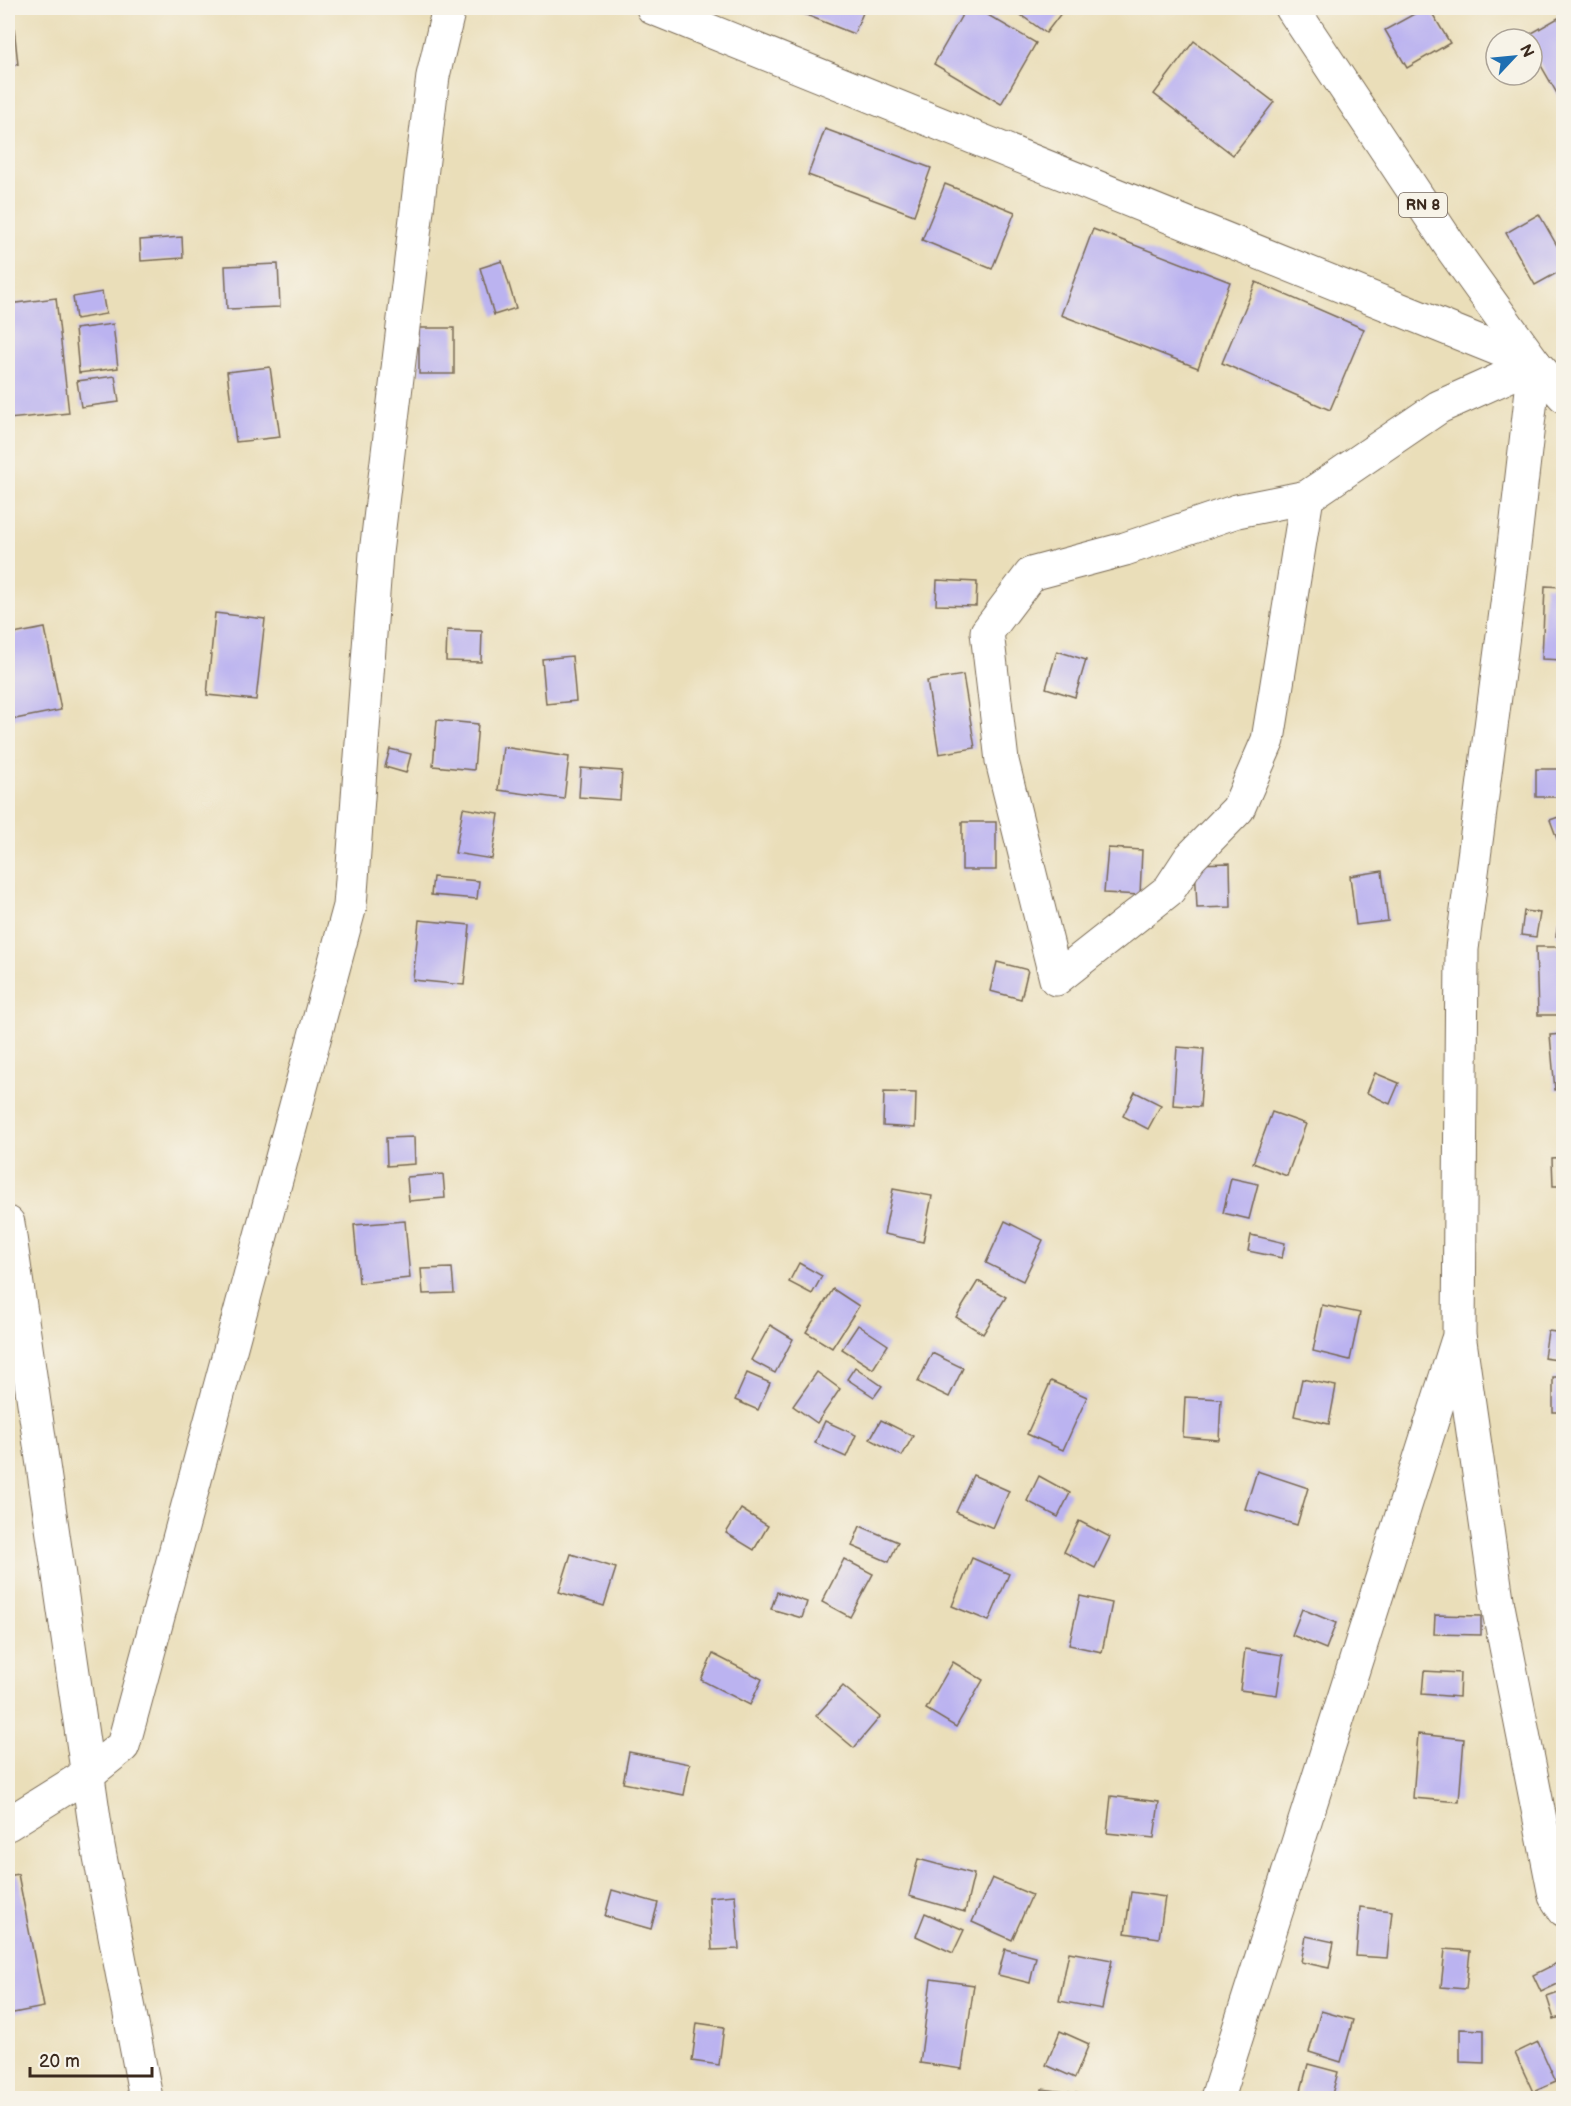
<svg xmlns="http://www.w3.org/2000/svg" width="1571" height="2106" font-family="'Balsamiq Sans',sans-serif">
<rect width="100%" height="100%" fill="#f7f3e8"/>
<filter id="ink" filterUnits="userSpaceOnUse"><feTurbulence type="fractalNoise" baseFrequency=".0167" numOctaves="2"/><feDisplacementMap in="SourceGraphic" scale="12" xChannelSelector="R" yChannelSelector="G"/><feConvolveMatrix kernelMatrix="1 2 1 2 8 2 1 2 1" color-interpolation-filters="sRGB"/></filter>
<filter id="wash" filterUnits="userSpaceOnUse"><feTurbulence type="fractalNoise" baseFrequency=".008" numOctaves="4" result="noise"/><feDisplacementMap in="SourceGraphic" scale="24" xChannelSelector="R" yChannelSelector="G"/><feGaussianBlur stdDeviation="1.35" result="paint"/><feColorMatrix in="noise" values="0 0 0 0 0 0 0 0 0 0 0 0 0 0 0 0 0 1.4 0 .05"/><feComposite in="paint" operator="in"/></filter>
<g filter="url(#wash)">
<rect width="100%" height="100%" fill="#eadeb9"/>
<g id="blocks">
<g fill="#bbb3f0">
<polygon points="8,8 12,8 18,65 8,66"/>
<polygon points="789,8 865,8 854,34"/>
<polygon points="966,8 976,8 1036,43 1001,104 934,64"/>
<polygon points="1011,8 1065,8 1046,33"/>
<polygon points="1425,8 1429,8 1450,43 1407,68 1385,30"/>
<polygon points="1558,18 1564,28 1562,102 1532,50 1532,39 1525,37"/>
<polygon points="1194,41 1274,102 1233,155 1154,94"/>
<polygon points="825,129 931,168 914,215 808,175"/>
<polygon points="945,184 1015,212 992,269 922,240"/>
<polygon points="1539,214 1564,258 1564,269 1535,285 1506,233"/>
<polygon points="1093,229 1230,282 1198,368 1061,315"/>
<polygon points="182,237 183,258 141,261 140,240"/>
<polygon points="502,261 516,308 494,315 480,268"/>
<polygon points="278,264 280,307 227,309 225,266"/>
<polygon points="1256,282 1364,329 1330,410 1222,363"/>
<polygon points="102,292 106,314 76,319 73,297"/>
<polygon points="56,298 69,413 8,419 8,304"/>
<polygon points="113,324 118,368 79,373 75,329"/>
<rect x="419" y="328" width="35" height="46"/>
<polygon points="270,367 280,437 236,442 227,372"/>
<polygon points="115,376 119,402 81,407 77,381"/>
<polygon points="937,580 977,582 976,606 936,605"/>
<polygon points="1545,586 1564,587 1564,660 1542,659"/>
<polygon points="215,613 265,619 256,700 207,695"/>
<polygon points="45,628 61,710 10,720 8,708 8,635"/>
<polygon points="447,630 482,631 481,662 446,661"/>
<polygon points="1057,651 1086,660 1075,697 1046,688"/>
<polygon points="572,656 576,701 546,704 542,659"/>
<polygon points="963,675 975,748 939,754 927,681"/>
<polygon points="437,720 478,724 474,770 433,766"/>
<polygon points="503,747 569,757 564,799 498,790"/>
<polygon points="390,749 411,754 406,773 385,767"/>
<polygon points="581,768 622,771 620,800 579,797"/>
<rect x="1536" y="769" width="28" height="28"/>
<polygon points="463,808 499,814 492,859 455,853"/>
<polygon points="1564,815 1564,855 1563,855 1550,820"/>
<rect x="962" y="822" width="34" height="48"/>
<polygon points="1108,848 1142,850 1140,895 1104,893"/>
<polygon points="1230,863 1231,907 1197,908 1195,864"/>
<polygon points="1382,871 1388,921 1356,925 1350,876"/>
<polygon points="433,877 479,881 477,899 431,895"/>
<polygon points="1524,911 1540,913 1536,937 1521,935"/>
<polygon points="1559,919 1564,919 1564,937 1556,936"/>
<polygon points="419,920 470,925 464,985 413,980"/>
<polygon points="1536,947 1564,947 1564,1015 1538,1015"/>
<polygon points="997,962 1028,970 1021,999 990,991"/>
<polygon points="1564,1034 1564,1089 1555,1090 1550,1035"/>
<polygon points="1177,1047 1204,1049 1200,1107 1173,1105"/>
<polygon points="1375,1073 1399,1083 1390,1104 1367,1093"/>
<polygon points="884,1092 916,1093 915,1128 883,1126"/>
<polygon points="1135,1092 1161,1105 1148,1129 1123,1116"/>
<polygon points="1272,1112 1306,1124 1287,1176 1253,1163"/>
<polygon points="414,1137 415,1164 387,1166 386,1138"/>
<polygon points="1564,1157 1564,1186 1553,1186 1552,1158"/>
<polygon points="443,1174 445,1198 409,1201 407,1177"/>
<polygon points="1231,1178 1258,1184 1249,1219 1223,1213"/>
<polygon points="893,1189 932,1196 923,1242 884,1234"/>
<polygon points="405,1221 410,1278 359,1283 354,1225"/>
<polygon points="1005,1221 1043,1240 1023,1281 986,1263"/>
<polygon points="1251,1235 1285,1243 1282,1258 1248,1251"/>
<polygon points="799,1263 822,1276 812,1294 789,1282"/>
<polygon points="452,1268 454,1293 423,1294 421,1269"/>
<polygon points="978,1281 1006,1297 983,1334 956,1317"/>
<polygon points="833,1289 859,1306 832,1348 806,1332"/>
<polygon points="1322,1305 1360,1313 1350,1360 1313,1351"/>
<polygon points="770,1325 793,1339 775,1373 751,1360"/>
<polygon points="858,1325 888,1345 873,1369 842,1349"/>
<polygon points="1548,1331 1564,1333 1564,1361 1544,1358"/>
<polygon points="932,1353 963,1368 949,1397 918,1382"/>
<polygon points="855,1367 882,1386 874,1397 847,1379"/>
<polygon points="817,1372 840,1389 817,1423 793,1406"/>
<polygon points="747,1373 770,1383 758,1410 735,1400"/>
<rect x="1553" y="1377" width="11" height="35"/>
<polygon points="1302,1379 1336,1386 1329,1424 1294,1416"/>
<polygon points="1051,1381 1087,1397 1063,1450 1027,1434"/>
<polygon points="1185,1397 1221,1399 1219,1440 1183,1437"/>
<polygon points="881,1420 913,1436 902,1456 870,1439"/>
<polygon points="825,1421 856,1435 846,1457 815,1443"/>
<polygon points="1257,1471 1308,1488 1297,1525 1245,1509"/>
<polygon points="973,1475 1009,1491 993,1528 956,1512"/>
<polygon points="1039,1476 1070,1493 1058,1517 1027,1501"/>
<polygon points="741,1509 768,1526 754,1550 726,1533"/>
<polygon points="1079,1521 1110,1537 1095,1568 1064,1552"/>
<polygon points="860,1526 898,1542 889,1562 852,1546"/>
<polygon points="571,1554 616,1568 604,1606 559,1592"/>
<polygon points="972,1558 1009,1574 989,1621 952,1606"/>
<polygon points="844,1559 873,1574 850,1617 822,1602"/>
<polygon points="777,1592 807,1602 802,1618 771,1609"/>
<polygon points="1080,1596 1112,1603 1102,1652 1069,1645"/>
<polygon points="1302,1609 1336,1623 1326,1649 1292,1635"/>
<polygon points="1435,1615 1481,1616 1481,1635 1434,1634"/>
<polygon points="1245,1649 1283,1655 1277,1695 1240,1690"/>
<polygon points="713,1654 762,1679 750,1705 701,1680"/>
<polygon points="953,1662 983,1680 956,1727 926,1709"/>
<polygon points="1424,1671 1460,1673 1459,1697 1422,1694"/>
<polygon points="843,1686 880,1717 854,1748 816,1716"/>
<polygon points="1418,1734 1464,1739 1459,1802 1413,1798"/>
<polygon points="629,1752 690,1764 684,1795 623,1783"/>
<polygon points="1111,1796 1159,1802 1154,1838 1107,1833"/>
<polygon points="918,1859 974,1874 965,1912 909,1896"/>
<polygon points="18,1874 44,2007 8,2014 8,1876"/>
<polygon points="992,1878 1032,1895 1012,1940 972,1922"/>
<polygon points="612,1890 658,1903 651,1929 605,1916"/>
<polygon points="1131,1892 1165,1897 1159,1938 1125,1933"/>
<polygon points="735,1895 739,1949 712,1950 709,1897"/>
<polygon points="1360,1907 1392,1911 1387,1958 1356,1956"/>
<polygon points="925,1913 964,1930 953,1953 916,1936"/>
<polygon points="1306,1936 1334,1942 1329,1968 1301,1962"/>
<polygon points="1005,1949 1036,1957 1030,1983 998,1975"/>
<polygon points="1445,1949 1470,1951 1466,1989 1441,1987"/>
<polygon points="1069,1952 1112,1960 1102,2009 1059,2001"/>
<polygon points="1557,1963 1564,1976 1564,1981 1541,1992 1533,1975"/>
<polygon points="931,1979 974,1985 962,2069 920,2063"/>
<polygon points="1564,1991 1564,2016 1554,2019 1547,1997"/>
<polygon points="1321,2011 1353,2020 1341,2062 1309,2052"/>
<polygon points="697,2023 724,2027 719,2065 692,2061"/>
<polygon points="1460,2029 1484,2030 1484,2063 1460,2062"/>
<polygon points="1060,2031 1089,2044 1075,2078 1046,2065"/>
<polygon points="1538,2042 1556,2082 1533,2092 1515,2053"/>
<polygon points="1308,2064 1338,2072 1331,2098 1299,2098"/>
<polygon points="1042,2089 1080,2094 1079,2098 1041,2098"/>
<polygon points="730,2095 745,2097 745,2098 729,2098"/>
</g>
</g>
</g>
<g filter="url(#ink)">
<use href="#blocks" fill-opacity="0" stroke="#786954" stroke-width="1.5"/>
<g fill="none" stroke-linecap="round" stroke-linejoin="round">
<g stroke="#786954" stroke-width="35">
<g id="minor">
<polyline points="653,8 1535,364"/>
<polyline points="1535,364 1509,589 1462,949 1459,1334 1498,1606 1555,1896 1564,1910"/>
<polyline points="1307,497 1268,740 1238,809 1190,858 1169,890 1056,979 1002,761 987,632 1031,574 1125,549 1237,511 1307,497 1439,407 1535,364"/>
<polyline points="8,1223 98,1846 146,2098"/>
<polyline points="8,1824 88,1774 123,1746 350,906 376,553 433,76 449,8"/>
<polyline points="1217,2098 1457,1342"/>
</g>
</g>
<g stroke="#786954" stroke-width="35">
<polyline id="primary" points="1292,8 1453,250 1535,364 1564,396"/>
</g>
<use href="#minor" stroke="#fff" stroke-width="33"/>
<use href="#primary" stroke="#fff" stroke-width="33"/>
</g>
</g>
<g text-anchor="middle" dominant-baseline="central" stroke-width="4.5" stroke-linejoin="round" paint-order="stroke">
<rect fill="#f7f3e8" stroke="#73665b" stroke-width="1.5" x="1399" y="193" width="48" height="24" rx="4.5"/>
<g font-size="15" font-weight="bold" fill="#3b2a1e">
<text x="1423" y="205">RN 8</text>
</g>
</g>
<rect width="1571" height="2106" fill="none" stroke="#f7f3e8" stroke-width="30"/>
<g transform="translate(1514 57) rotate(64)"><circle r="28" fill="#f7f3e8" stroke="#aca397" stroke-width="1.5"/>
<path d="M0-4.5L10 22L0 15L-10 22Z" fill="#1f6fb2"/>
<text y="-9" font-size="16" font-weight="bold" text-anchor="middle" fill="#3b2a1e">N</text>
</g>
<path d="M30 2067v9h122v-9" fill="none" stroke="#3b2a1e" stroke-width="3"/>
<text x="39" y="2067" font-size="18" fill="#3b2a1e" stroke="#f7f3e8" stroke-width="4.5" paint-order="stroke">20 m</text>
</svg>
